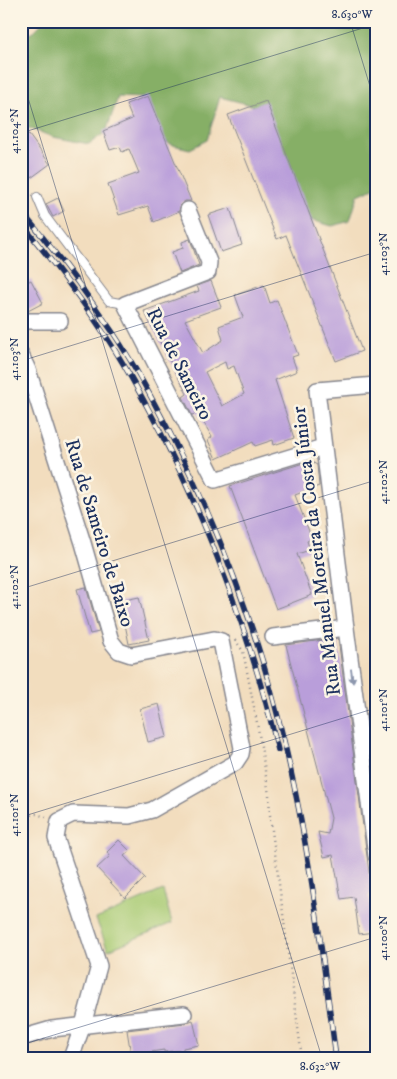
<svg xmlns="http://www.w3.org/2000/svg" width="397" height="1079" font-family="'IM FELL DW Pica',serif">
<rect width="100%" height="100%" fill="#fcf5e5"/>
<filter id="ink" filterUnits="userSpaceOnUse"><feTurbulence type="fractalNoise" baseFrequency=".02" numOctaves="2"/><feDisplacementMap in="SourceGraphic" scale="10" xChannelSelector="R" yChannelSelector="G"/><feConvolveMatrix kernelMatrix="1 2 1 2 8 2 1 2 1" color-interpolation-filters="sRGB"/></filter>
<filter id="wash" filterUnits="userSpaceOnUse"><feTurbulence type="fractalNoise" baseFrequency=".0096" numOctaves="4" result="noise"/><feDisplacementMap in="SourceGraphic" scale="20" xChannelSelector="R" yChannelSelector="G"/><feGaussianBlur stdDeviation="1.12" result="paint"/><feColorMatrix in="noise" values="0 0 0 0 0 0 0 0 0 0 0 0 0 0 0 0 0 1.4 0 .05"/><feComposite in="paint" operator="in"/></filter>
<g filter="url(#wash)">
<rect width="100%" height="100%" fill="#f2ddbe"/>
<polygon fill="#a9cb74" stroke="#627d69" points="163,890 172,923 108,950 96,919"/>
<polygon fill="#86af66" stroke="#506f62" points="44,21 376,21 376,187 358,195 350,221 332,226 307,219 263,108 220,97 207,140 190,149 173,145 161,139 144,98 118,97 106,132 89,144 53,137 21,125 21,38 34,31"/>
<g id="blocks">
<g fill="#b99eda" fill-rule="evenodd">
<polygon points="148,96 191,201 185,201 181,204 179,211 154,222 148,206 119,215 108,184 139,173 129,149 122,152 120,147 110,150 103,131 132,119 126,104"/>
<polygon points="266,101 362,351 336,361 286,235 277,239 228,115"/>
<polygon points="21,124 50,164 31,178 21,165"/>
<polygon points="58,198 64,211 53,217 46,204"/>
<polygon points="230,208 242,245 221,252 208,215"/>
<polygon points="190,239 199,265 180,273 172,252 183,248 182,242"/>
<polygon points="31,280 43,303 26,312 21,312 21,285"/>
<path d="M211,281L221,307L185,320L203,353L223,340L219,326L243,317L235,295L264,285L270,303L277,300L298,355L292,357L297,371L275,380L294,438L274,445L273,440L255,446L253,442L216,459L208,440L212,437L198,413L192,415L183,397L187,394L144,311L199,291L197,286ZM225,362L227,369L234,366L244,394L222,406L205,372Z"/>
<polygon points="310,461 317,465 319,486 295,495 312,539 307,541 310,550 297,554 312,595 276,609 230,486"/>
<polygon points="86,587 99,632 90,634 77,589"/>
<polygon points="139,597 149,640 129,644 123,614 118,616 115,602"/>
<polygon points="338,638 372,894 369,895 374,932 359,934 354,897 341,899 333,855 324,857 318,832 328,834 331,818 286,645"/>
<polygon points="159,704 167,737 148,742 140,709"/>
<polygon points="119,840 130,851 124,856 145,878 125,898 97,868 110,856 107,852"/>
<polygon points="193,1020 199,1045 183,1048 183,1050 164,1052 164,1050 131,1055 127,1030 185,1023"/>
</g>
</g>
</g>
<g filter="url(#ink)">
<use href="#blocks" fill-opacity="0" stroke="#86868e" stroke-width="1"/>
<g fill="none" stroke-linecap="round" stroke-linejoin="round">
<g stroke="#86868e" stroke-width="10">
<polyline id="lane" points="37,197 45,216 109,301 125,304"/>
</g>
<g stroke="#86868e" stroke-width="18">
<g id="street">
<polyline points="188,210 209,262 208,272 125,304 215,480 323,447"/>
<polyline points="21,321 60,321"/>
<polyline points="21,355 28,370 83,543 111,641 119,651 131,655 214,639 221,641 242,748 241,754 235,763 152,810 129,816 73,814 59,821 56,838 99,966 83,1025 71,1058"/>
<polyline points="376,385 317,390 346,628 376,855"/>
<polyline points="273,637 346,628"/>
<polyline points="21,1038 52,1029 184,1014"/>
</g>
</g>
<g stroke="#86868e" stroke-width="2.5" stroke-dasharray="1 4" stroke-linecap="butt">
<polyline points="21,184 28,192"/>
<polyline points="235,640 243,651 258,728 269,795 270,815 302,1058"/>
<polyline points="21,817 36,814 46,817"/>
</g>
<use href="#lane" stroke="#fff" stroke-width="8"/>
<use href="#street" stroke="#fff" stroke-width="15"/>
<g stroke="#1b2f5e" stroke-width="5.5">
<g id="rail">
<path d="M21,211C51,246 79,283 105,321C130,356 150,395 170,433C216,523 253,618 278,717C307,828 321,944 336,1058"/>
<path d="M21,223C48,256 75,290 99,326C122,359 141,395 160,431C212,532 251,638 278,750"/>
</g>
</g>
<use href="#rail" stroke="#fcf5e5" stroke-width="4" stroke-dasharray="11" stroke-linecap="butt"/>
</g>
<defs><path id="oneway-solid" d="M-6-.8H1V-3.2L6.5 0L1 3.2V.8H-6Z" transform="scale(1.25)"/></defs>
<use fill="#8d97ae" href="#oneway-solid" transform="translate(352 676) rotate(82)"/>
</g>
<path fill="none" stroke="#1b2f5e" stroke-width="1" stroke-opacity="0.45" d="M350,21L376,106M21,75L322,1058M21,133L376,24M21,361L376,252M21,589L376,480M21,817L376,708M21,1045L376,937"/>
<g text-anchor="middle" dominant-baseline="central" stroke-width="5" stroke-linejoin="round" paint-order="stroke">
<g font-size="20" fill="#1b2f5e" stroke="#fcf5e5">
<text transform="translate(179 364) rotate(63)">Rua de Sameiro</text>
<text transform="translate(99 533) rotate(73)">Rua de Sameiro de Baixo</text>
<text transform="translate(317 551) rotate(-97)">Rua Manuel Moreira da Costa Júnior</text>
</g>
</g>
<rect width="397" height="1079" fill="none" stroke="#fcf5e5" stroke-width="55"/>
<rect x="28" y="28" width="342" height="1024" fill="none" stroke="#1b2f5e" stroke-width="2"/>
<g font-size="12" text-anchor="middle" fill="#1b2f5e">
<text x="352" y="18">8.630°W</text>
<text transform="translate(14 131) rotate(-90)" y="4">41.104°N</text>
<text transform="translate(383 254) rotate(-90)" y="4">41.103°N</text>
<text transform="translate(14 359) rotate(-90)" y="4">41.103°N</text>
<text transform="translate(383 482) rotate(-90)" y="4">41.102°N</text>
<text transform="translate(14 587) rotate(-90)" y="4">41.102°N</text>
<text transform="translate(383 710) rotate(-90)" y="4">41.101°N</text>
<text transform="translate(14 815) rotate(-90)" y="4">41.101°N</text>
<text transform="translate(383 938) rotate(-90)" y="4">41.100°N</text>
<text x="320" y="1070">8.632°W</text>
</g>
</svg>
